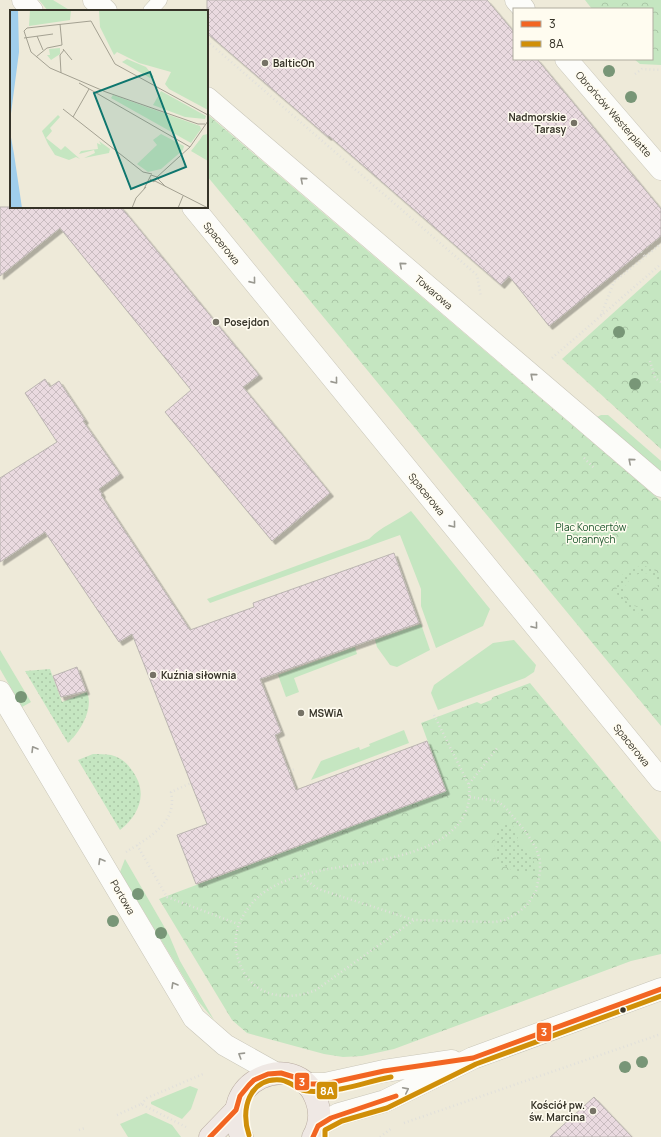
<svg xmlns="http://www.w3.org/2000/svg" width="661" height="1137" font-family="Manrope,sans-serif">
<defs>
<pattern id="park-crowns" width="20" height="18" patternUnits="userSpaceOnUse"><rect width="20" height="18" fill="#c5e6c1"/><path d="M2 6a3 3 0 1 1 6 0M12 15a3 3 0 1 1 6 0" fill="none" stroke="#aac6a6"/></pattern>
<pattern id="garden-dots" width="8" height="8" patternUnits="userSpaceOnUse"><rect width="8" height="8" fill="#c5e6c1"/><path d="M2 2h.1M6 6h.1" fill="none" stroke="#aac6a6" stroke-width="1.8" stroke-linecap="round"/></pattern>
<pattern id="building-cross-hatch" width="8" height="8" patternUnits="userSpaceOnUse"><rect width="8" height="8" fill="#eadae0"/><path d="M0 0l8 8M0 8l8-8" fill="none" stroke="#c9bcc0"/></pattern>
<filter id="shadow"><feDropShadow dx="3.5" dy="3.5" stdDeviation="0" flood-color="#0004"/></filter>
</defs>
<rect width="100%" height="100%" fill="#eeead9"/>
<g fill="#c5e6c1">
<polygon points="39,0 53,0 71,11 48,11"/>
<polygon points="601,415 608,415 661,461 661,472 597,417"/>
<path d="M411,511L490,609L483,626L436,648L421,606V589L400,535L210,603L207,599L369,539C382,526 397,521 411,511Z"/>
<polygon points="421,624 430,650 397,667 390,665 377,647 375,640"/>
<polygon points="514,640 536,665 534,672 525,678 438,710 431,693 434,685 493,643"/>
<polygon points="355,647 357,654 294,678 299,692 286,697 278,675"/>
<polygon points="0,650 31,702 22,707 0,669"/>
<polygon points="404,730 409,743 311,780 321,761 359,747 360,750 370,746 369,744"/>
<polygon points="125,859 169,935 180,961 214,1020 198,1001 120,872"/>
<polygon points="190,1086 198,1089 191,1109 182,1119 151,1104 151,1102"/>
<polygon points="146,1113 172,1125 181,1137 128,1137 120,1124"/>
</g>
<g fill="url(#park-crowns)">
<polygon points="585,0 661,0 661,65 640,64 634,59 652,59 652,9 592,9"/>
<polygon points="207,114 661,501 661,726 207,176"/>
<polygon points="661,270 661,449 562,359"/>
<polygon points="530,683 661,842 661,954 631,961 394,1049 362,1056 343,1057 324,1054 247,1033 232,1020 159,899 446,791 421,723 477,702 481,704 491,700 493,697"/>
</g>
<g fill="url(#garden-dots)">
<path d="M645,566L654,570L661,576V592H659C653,544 593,601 643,608L644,614C606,609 609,567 645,566Z"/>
<path d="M50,669L62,702L87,692C94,709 80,732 68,743L25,671Z"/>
<path d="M93,754C99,754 105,754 111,755C120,757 126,762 131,769C149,792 140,814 120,830L78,760Z"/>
<path d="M511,824L519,833L517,840L523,847L528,848L534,862L535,871L515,872L497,861C494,853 493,831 502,826C504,824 508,824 511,824Z"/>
</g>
<g fill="url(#building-cross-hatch)" stroke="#bbb5b1" filter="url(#shadow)">
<polygon points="207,0 487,0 514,32 514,59 537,59 661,209 661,236 549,326 509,276 501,285 329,136 328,137 207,33"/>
<polygon points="0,207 121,207 259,375 243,387 330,493 272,541 165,412 191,390 60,228 0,276"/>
<polygon points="45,379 50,387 59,381 85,420 83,421 120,474 99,489 102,494 101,495 190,630 254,607 253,603 394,553 419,623 260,679 281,732 275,735 296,790 427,741 446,791 196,884 177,835 207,824 132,634 119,642 45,532 0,562 0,478 57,442 25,393"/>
<polygon points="77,667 86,691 61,697 53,676"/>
<polygon points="594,1097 632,1137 550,1137"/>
</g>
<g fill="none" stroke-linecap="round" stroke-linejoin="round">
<g stroke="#c9c6b9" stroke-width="15">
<polyline id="service" points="150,11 160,0"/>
</g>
<g stroke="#c9c6b9" stroke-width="23">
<g id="minor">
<polyline points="23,0 32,11"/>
<polyline points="94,0 106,11"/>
<polyline points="516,0 524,9"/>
<polyline points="566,59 661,169"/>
<polyline points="207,98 661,486"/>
<polyline points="193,207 661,780"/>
<polyline points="0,692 194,1018 225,1045 275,1073"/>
</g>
</g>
<g stroke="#c9c6b9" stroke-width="23">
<g id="tertiary">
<polyline points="306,1084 325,1084 384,1071 452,1061"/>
<polyline points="319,1125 339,1114 385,1101 473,1058 661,989"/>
</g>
</g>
<g stroke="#b8aba0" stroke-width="23">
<g id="primary">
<polyline points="210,1137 236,1110"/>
<path d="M242,1137C213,1083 296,1046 316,1099C321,1112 320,1125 313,1137"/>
</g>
</g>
<g stroke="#e1e0db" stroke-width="2.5" stroke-dasharray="1 3" stroke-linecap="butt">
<polyline points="207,41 477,275 481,297"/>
<polyline points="635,74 642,69 661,70"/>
<polyline points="641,252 645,257"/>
<polyline points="601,315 614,282 661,244"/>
<polyline points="552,358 661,264"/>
<polyline points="650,361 655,378 661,382"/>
<polyline points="584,458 595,469"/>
<path d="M434,715L469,785C477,855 370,861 323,870C304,874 282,880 266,891C255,898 248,907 242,918C234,932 234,949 240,964C252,997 287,1002 316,990L414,920L495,922L505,920L516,914L527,905L536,891L540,872V860L536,848L526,832L505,807L497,801L470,797"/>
<polyline points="289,771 295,769"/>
<polyline points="469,784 498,747"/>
<polyline points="137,845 167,897 238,924"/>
<path d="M126,852C148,838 178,823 171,792L191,783"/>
<polyline points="301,876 318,889 414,920"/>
<polyline points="141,1104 147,1098 203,1074"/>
<polyline points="117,1115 141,1104 186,1127"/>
<polyline points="404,1123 661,1034"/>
<polyline points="79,1130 85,1128"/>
<polyline points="380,1137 392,1128"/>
</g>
<use href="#service" stroke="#fcfcf9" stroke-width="14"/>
<use href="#minor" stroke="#fcfcf9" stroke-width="22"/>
<use href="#tertiary" stroke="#fcfcf9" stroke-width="22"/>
<use href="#primary" stroke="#efe8e4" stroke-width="22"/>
<g stroke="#fffcf0" stroke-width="8">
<g id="bus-1">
<polyline points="210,1137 236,1110 240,1096 249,1085 254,1080 268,1074 281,1073 294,1077 306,1084 325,1084 384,1071 473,1058 661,989"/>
<polyline points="313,1137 318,1126 331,1118 396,1096"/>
</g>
</g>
<g stroke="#fffcf0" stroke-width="8">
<g id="bus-2">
<path d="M249,1135C240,1110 249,1077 281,1080C288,1081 294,1086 300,1089C308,1093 317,1091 325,1091C347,1090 369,1081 391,1077"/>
<polyline points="325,1136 325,1130 342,1121 387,1108 476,1064 661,996"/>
</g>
</g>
<use href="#bus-1" stroke="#f26522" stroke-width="5"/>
<use href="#bus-2" stroke="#d08f08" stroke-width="5"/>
</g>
<g fill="#789677">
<circle cx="609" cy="71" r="6"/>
<circle cx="631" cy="97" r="6"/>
<circle cx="619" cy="332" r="6"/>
<circle cx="635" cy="384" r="6"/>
<circle cx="21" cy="697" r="6"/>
<circle cx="138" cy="894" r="6"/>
<circle cx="113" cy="921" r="6"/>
<circle cx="161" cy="933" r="6"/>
<circle cx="642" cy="1062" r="6"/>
<circle cx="625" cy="1067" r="6"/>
</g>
<defs><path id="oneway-chevron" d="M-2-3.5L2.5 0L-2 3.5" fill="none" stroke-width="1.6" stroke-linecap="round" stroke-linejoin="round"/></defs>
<g stroke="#999890">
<use href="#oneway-chevron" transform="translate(303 180) rotate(-139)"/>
<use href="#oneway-chevron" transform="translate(402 265) rotate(-139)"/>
<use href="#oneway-chevron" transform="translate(253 281) rotate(51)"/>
<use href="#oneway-chevron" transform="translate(533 376) rotate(-139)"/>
<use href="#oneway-chevron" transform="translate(335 381) rotate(51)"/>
<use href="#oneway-chevron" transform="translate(631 461) rotate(-139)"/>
<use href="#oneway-chevron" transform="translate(453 525) rotate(51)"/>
<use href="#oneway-chevron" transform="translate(535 626) rotate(51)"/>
<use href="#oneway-chevron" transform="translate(34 749) rotate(-121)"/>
<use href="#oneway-chevron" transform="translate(101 861) rotate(-120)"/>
<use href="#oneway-chevron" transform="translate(174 985) rotate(-120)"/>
<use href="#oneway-chevron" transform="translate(241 1055) rotate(-148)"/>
<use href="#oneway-chevron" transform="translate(406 1090) rotate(-26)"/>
</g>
<g fill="#767366" stroke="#fffcf0" stroke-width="1.5">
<circle cx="265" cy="63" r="4"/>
<circle cx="574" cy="123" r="4"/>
<circle cx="216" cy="322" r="4"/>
<circle cx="153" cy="675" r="4"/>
<circle cx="301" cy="713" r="4"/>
<circle cx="593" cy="1111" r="4"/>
</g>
<circle fill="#363328" stroke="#fffcf0" stroke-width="1.5" cx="623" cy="1010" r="3.5"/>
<g text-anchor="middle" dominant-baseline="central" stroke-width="3" stroke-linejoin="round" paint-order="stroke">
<g font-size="10" font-weight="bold" fill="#363328" stroke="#fffcf0" text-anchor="start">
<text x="273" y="63">BalticOn</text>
<text x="566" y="117" text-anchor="end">Nadmorskie<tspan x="566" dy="12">Tarasy</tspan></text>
<text x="224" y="322">Posejdon</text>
<text x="161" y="675">Kuźnia siłownia</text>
<text x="309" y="713">MSWiA</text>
<text x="585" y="1105" text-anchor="end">Kościół pw.<tspan x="585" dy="12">św. Marcina</tspan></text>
</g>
<g font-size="10" fill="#363328" stroke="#fffcf0">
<text transform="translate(614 114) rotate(49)">Obrońców Westerplatte</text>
<text transform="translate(222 243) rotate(51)">Spacerowa</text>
<text transform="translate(434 292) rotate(41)">Towarowa</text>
<text transform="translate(427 494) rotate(51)">Spacerowa</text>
<text transform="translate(632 745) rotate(51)">Spacerowa</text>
<text transform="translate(123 897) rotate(60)">Portowa</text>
</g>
<g font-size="10" fill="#175227" stroke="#fffcf0">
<text x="591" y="527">Plac Koncertów<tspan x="591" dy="12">Porannych</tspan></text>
</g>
</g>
<g transform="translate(10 10)">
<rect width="198" height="198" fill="#eeead9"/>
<path d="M50,38V44L41,50L37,45H40L39,39ZM48,105L50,107L40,118L42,121L36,128L51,140L55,136L70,149L66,147L59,150L45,145L38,134L32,121ZM89,131L100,139L99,143L74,148L85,143L84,140L69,144L71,141L88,139L87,133L91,135ZM189,131L198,137V151L181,141Z" fill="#c5e6c1"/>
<path d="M89,0H198V100L159,79L155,74L161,62L129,53L107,42L104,45L90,17ZM198,124V145L185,137L193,125Z" fill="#c5e6c1"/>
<path d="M20,0H61L60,10L19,16ZM117,49L136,57L144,67L140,68L112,52ZM151,81L196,106L195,109L175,107L143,95ZM103,85L190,116L191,119L181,133L101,88ZM151,124L174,136L173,140L151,159L138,162L127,154L147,135L143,130Z" fill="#c5e6c1"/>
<path d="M0,0H8L9,42L0,111ZM0,122L4,144L12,198H0Z" fill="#a0ceec"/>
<path fill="none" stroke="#a4a192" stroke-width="1" d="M50,14L52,35M27,26L33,40M14,28L43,24M53,39L62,50M26,47L37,38L52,35M51,63L50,45L54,40M69,73L180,137M53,99L133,162L142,164M63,107L79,79M195,114H188L96,82L40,58L21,42L14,21L17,18L81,11L105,54L198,105M147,167L180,137L198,111M147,168L156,177M145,171L198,198M134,179L141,165L147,167L144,172L140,169M122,198L126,188L136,177M168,198L173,186"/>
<path fill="#0f766e" fill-opacity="0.15" stroke="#0f766e" stroke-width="2" d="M140,62L176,157L121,179L84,83Z"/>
<rect width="198" height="198" fill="none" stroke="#363328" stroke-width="2"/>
</g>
<g stroke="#fffcf0" stroke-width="1.5">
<rect x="536" y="1022" width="16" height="20" rx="4" fill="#f26522"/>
<rect x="294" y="1072" width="16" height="19" rx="4" fill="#f26522"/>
<rect x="316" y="1081" width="22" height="19" rx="4" fill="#d08f08"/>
</g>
<g font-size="11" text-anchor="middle" font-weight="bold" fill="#fff">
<text x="544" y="1036">3</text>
<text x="302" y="1086">3</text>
<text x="327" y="1095">8A</text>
</g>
<rect x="513" y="8" width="140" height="52" fill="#fffcf0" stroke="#afaca0"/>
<rect x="521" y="21" width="20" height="6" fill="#f26522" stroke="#afaca0"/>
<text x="549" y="28" font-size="12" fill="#363328">3</text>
<rect x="521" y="41" width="20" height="6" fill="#d08f08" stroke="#afaca0"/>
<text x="549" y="48" font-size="12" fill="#363328">8A</text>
</svg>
